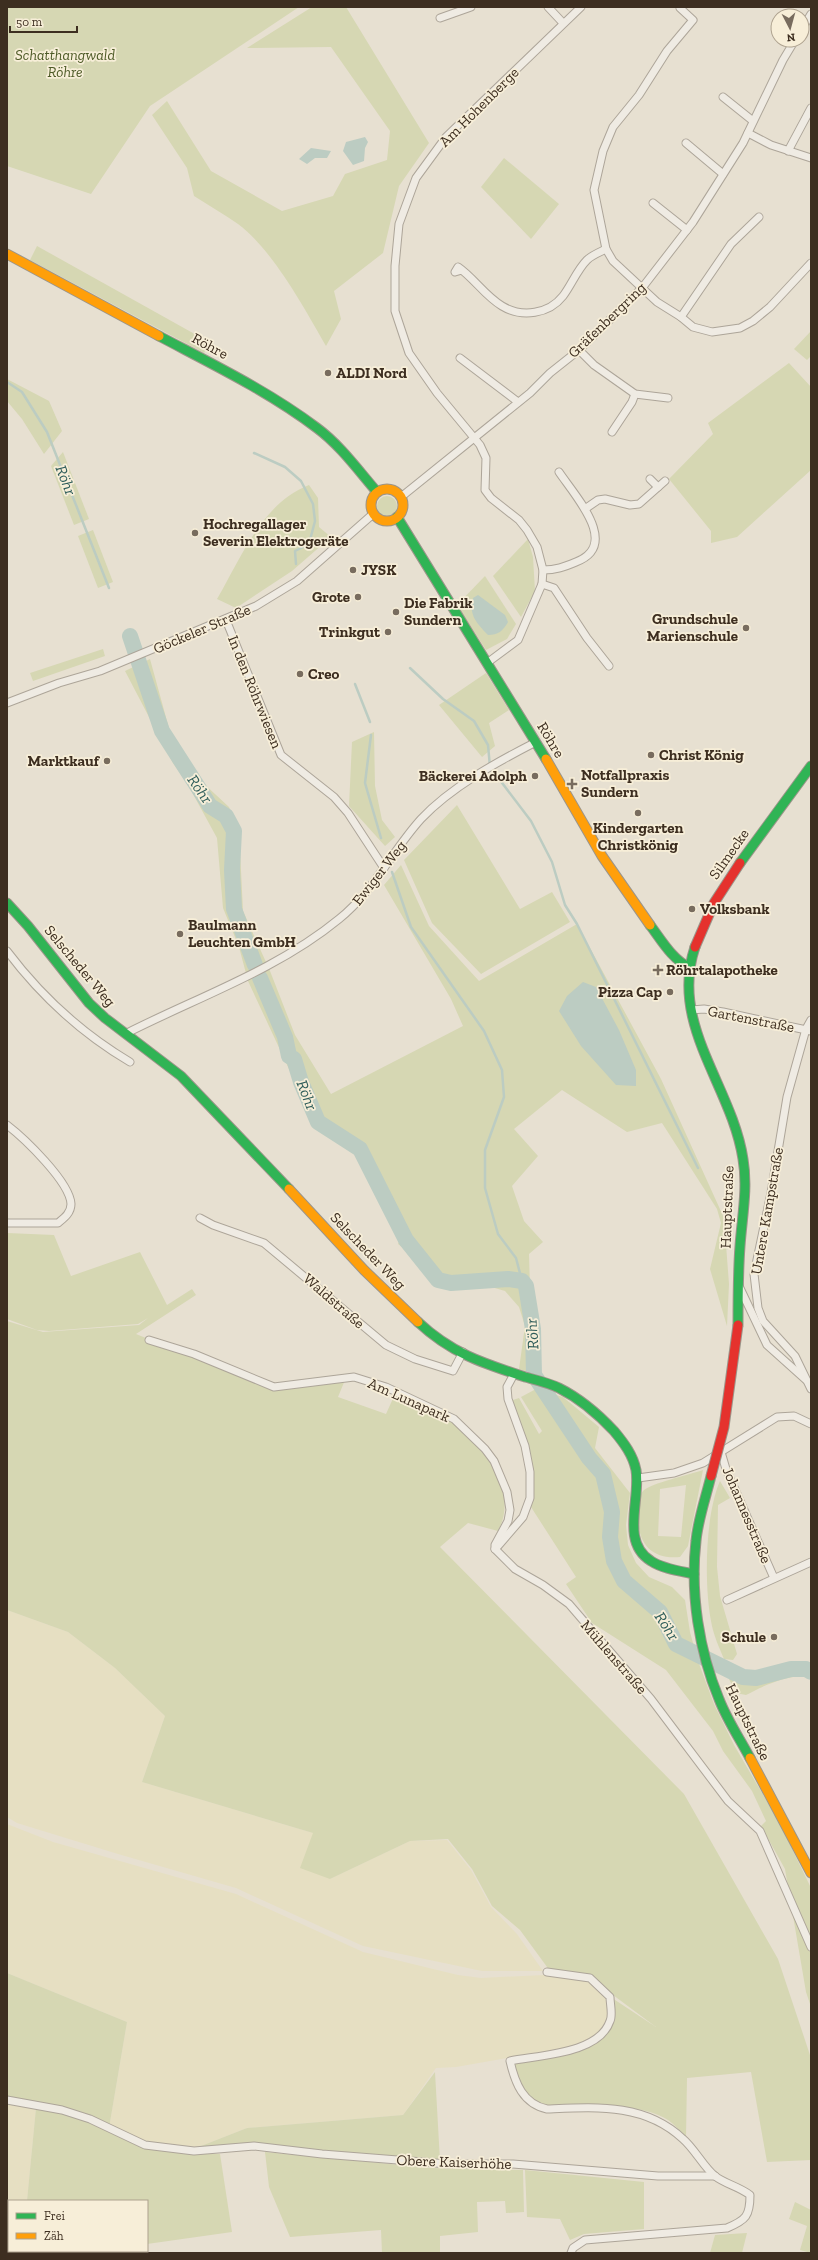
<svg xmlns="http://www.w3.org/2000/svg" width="818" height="2260" font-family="'Zilla Slab',serif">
<rect width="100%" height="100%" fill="#e7e0d1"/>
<g fill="#e6dfc2">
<polygon points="7,1610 68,1632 115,1668 165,1716 142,1782 313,1833 330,1879 410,1841 447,1840 471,1870 491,1907 517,1934 543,1971 482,1971 363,1946 236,1888 118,1854 17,1823 7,1817"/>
<polygon points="7,1824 53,1842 236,1894 363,1952 458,1975 481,1978 544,1975 588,1980 602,1991 607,2001 609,2016 596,2038 565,2048 456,2067 436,2068 403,2115 247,2128 196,2148 153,2144 109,2128 127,2022 7,1973"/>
<polygon points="7,2104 36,2108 27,2201 9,2201 9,2233 7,2234"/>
</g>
<g fill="#d6d7b3" fill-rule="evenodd">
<polygon points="7,7 299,7 150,106 91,194 7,166"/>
<path d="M312,7H346L429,143L399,186L383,253L334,291L341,319L326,346C305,309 272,249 238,224C224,214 208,205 194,196L187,168L152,115L167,101L211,171L282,211L333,196L345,174L387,160L390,131L331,47L247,48Z"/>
<polygon points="504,158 559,204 531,239 481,187"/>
<polygon points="37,246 209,342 204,353 30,260"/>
<polygon points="811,331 811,356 807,360 794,349"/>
<polygon points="789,363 811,387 811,470 737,537 711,543 711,531 669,479 713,434 708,423"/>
<polygon points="7,379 49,401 62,431 44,454 22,419 7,401"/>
<polygon points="63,452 89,519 74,525 51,466"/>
<path d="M309,485L318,498L319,527L331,537L292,571L236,608L217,599C241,558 262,503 309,485Z"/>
<circle cx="387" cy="506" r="10"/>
<polygon points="93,530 113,582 98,588 78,536"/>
<polygon points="528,539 533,557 535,591 521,617 493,576"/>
<polygon points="485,576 516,624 507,639 486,650 457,605"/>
<polygon points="103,649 105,656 33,681 30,673"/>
<polygon points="150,659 170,732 187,768 229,807 239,830 243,911 270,971 295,1035 331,1094 463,1026 451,999 384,885 401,865 429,926 479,981 577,924 661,1079 724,1218 729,1284 727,1326 710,1269 721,1223 717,1209 662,1123 627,1132 562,1090 514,1129 538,1156 512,1186 524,1221 543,1242 529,1254 530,1289 538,1375 519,1369 525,1326 519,1307 505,1291 481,1284 443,1279 398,1244 401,1238 357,1154 316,1127 248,981 239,947 223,908 217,838 187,783 173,763 125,671"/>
<polygon points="486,673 509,710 489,723 495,746 482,757 439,705"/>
<polygon points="374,732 375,786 382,820 395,837 385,846 349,806 352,742"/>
<polygon points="457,805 520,909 552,892 570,922 481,974 432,923 404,860"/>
<path d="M7,1233L54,1235L71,1276L140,1252L167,1305L192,1289L196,1295L136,1334L272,1389L345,1380L338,1397L386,1414L395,1394C412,1403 434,1409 450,1421C483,1444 520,1490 498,1531L468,1523L440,1547L684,1794L778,1959L811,2058V2160L767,2162L751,2072L687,2078L686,2137C680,2131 674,2124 668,2120C640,2102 581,2106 549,2106C525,2102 520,2084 512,2064C537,2059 594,2054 608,2032C614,2023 612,2009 612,1998L656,2027L613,1995L594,1976L550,1971L520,1930L492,1906L472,1869L448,1839L410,1841L330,1879L300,1868L313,1833L142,1782L165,1716L115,1668L68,1632L7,1610V1321L43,1332L139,1325L148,1318L138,1324L49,1331L37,1330L7,1319Z"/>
<polygon points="536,1389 563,1397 599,1427 595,1448 630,1493 626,1525 628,1545 636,1563 649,1577 672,1587 685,1600 690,1632 698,1661 714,1704 734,1745 779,1822 811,1888 811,2007 806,1992 785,1869 761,1826 766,1821 752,1791 723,1751 713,1731 666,1670 592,1623 566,1584 576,1577 531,1507 532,1470 510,1401 519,1398 539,1434 542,1431 521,1397"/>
<path d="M703,1470L688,1546L680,1557C648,1560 635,1539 639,1509C640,1503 639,1495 643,1491C651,1483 689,1475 703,1470ZM686,1485L681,1537L658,1536L660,1489Z"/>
<path d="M720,1481L730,1498L718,1505L717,1567L720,1596L737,1654L733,1660L724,1659C719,1647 713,1634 711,1621C704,1584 705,1515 720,1481Z"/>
<path d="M802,1664L811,1666V1679C795,1670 761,1687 746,1695L736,1693L729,1679V1673L744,1680L757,1681Z"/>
<polygon points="7,1973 127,2022 109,2128 88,2117 7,2098"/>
<polygon points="435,2072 440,2161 335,2153 256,2143 196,2148 247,2128 403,2115"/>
<polygon points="36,2108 59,2112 88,2121 142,2147 194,2154 220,2154 232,2232 147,2244 147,2201 27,2201"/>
<polygon points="265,2152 432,2168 523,2170 524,2212 506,2213 505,2201 477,2202 478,2232 440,2236 440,2253 382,2253 381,2230 290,2237 269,2187"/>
<polygon points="525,2170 644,2182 644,2229 584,2234 570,2240 560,2219 527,2217"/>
<polygon points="795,2202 811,2210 811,2253 800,2250 807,2226 789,2219"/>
<polygon points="747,2233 742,2253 710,2253 715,2235"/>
<polygon points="7,2234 9,2234 9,2251 99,2251 91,2253 7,2253"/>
</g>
<g fill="#bcccc2">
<polygon points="365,137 368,142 365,148 364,161 353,165 343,151 346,142"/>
<polygon points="311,148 331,151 327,158 315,158 307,164 299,159"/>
<path d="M478,595L505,615L508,622C503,631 498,635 488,635C477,624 468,614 473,598Z"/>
<polygon points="583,982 596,987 619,1030 636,1070 636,1086 616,1085 581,1046 559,1011 567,996"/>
</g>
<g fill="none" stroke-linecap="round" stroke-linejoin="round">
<g stroke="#bcccc2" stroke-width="2.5">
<polyline points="7,382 22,392 47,432 109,588"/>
<polyline points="254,453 285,467 301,481 313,504 315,521 309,544 295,551 296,564"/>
<polyline points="410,668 443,699 474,721 488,745 490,767 531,821 552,862 565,905 577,924 698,1168"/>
<polyline points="355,684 370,722"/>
<polyline points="371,735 365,783 381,838"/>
<polyline points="392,872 411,927 484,1031 502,1070 504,1097 485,1150 485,1188 498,1234 516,1258 522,1281"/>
</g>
<g stroke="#bcccc2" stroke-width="16">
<polyline points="130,636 162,731 210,806 226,816 234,831 232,870 234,909 255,965"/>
<polyline points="260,978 285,1037 289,1056 294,1059 301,1082 318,1122 360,1149 406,1240 438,1280 451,1283 508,1279 522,1281 526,1286 533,1329 534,1375 589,1458 603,1474 612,1512 610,1537 614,1561 624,1581 660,1612 676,1644 743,1677 756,1678 791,1669 806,1669 811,1672"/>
</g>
<g stroke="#ada599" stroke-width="9">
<g id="street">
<polyline points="548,7 563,23"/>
<polyline points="680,8 693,20 667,51 639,95 613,127 603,151 594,190 606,249 613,261 657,302 681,317 693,327 712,332 740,328 753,321 770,307 811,263"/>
<polyline points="440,18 471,7"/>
<polyline points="802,29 811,14"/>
<polyline points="723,97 753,121"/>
<polyline points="748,133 771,145 811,158"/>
<polyline points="686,143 723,174"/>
<polyline points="788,151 811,108"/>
<polyline points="653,203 687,230"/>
<path d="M462,270L455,272L458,267C474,278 485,296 502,306C522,318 549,314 563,296C572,284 577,270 587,260C592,255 600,252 606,249"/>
<polyline points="681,317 731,244 759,217"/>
<polyline points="579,350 594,365 635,394 668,398"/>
<polyline points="460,358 518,402"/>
<polyline points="612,432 632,402 635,394"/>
<polyline points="650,479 658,487"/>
<polyline points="401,497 530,393 550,373 579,350 642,288 693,222 743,143 783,60 795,40"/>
<polyline points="585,509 598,500 605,499 630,505 639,504 665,481"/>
<path d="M543,570C556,570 564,567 576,562C621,545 575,496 559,472"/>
<polyline points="542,584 554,588 587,638 609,666"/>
<polyline points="226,620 281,755 334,797 348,813 384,868"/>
<polyline points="487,663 518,640 542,584 543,570 537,547 527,530 519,520 491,498 485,490 486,458 480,445 437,393 409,353 395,311 395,266 399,224 416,178 446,137 581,7"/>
<polyline points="7,703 59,683 100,671 256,606 297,581 373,514"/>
<path d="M7,951C41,996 81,1033 130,1062"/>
<polyline points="691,1010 704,1009 723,1012 811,1031"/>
<polyline points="811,1020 806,1029 787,1097 771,1193 754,1274 758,1308 763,1321 795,1356 811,1389"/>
<path d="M127,1033C198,997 277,970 339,919C373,892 392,851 421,819C451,787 497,762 536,742"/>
<path d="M7,1125C24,1138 70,1182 71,1204C71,1213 64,1218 58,1223H7"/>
<polyline points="200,1218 213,1225 264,1243 386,1345 415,1359 453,1371 463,1352"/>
<polyline points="739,1286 767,1345 806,1380"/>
<polyline points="149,1340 194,1354 274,1387 354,1377 386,1387 454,1419 485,1449 494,1461 507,1492 510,1510 508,1521 495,1545 495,1549"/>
<polyline points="721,1452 726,1469 774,1578"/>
<polyline points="638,1478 674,1473 703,1463 777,1417 794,1416 811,1424"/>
<polyline points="498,1546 523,1517 530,1498 530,1472 525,1446 508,1399 507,1387 514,1374"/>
<polyline points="495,1549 515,1569 543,1585 569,1604 651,1699 728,1801 760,1831 811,1947"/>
<polyline points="727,1600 811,1562"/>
<path d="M547,1972L590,1978L610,1997C610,2004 613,2015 610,2021C599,2054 539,2055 510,2061C515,2083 523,2104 547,2109C596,2107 645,2103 683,2139C694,2148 705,2169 715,2176C725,2184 738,2186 750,2195C750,2216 746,2220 727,2228L585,2240L573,2248L571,2253"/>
<polyline points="7,2100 62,2110 90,2119 145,2145 194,2151 254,2146 322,2154 448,2164 513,2164 658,2176 715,2176"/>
</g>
</g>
<g stroke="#9c958a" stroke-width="11">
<g id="fast">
<path d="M159,336C212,364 268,391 317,428C340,445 358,470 377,492"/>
<polyline points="397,517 546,759"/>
<polyline points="740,863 811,766"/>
<polyline points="7,903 28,926 89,1003 105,1018 181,1076 289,1189"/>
<path d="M650,925C662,941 672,959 690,968"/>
<path d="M695,947C669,1025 732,1086 743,1159C748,1188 742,1217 740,1246C738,1273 738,1299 738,1325"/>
<path d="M418,1322C451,1353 482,1363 525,1377C536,1380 549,1383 559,1388C579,1398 599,1415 614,1431C624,1443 633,1455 636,1470C641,1499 620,1542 651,1561C663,1569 680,1571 694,1574"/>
<path d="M711,1476C706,1497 698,1519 696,1541C690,1593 699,1651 719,1699C727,1720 740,1739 750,1758"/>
</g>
</g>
<g stroke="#9c958a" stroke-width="11">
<g id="slow">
<polyline points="7,254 159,336"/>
<circle cx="387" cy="505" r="16"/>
<polyline points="546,759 602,856 650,925"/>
<polyline points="289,1189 364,1270 418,1322"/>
<polyline points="750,1758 811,1873"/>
</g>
</g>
<g stroke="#9c958a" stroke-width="11">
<polyline id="jam" points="695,947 714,903 740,863"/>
</g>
<use href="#street" stroke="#efebe3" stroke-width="7"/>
<use href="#fast" stroke="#30b455" stroke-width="9"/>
<use href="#slow" stroke="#ff9f0a" stroke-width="9"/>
<use href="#jam" stroke="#e5322d" stroke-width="9"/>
<g stroke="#9c958a" stroke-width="11" stroke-linecap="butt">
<polyline id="jam-bridge" points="711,1476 724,1427 738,1325"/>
</g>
<use href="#jam-bridge" stroke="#e5322d" stroke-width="9"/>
</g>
<g fill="#786c5e" stroke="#f7eed8" stroke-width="1.5">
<circle cx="328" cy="373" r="4"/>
<circle cx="195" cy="533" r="4"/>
<circle cx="353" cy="570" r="4"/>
<circle cx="358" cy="597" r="4"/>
<circle cx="396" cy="612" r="4"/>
<circle cx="746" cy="628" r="4"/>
<circle cx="388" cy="632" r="4"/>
<circle cx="300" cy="674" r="4"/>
<circle cx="651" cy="755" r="4"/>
<circle cx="107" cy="761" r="4"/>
<circle cx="535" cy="776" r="4"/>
<path d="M570 778h4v4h4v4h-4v4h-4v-4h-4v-4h4z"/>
<circle cx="638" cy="813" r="4"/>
<circle cx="692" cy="909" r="4"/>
<circle cx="180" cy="934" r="4"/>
<path d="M656 964h4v4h4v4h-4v4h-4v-4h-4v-4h4z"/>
<circle cx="670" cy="992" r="4"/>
<circle cx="774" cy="1637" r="4"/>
</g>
<g text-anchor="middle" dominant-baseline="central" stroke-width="3.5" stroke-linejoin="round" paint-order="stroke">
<g font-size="15" font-style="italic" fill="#4d5a26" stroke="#f7eed8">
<text x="65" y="55">Schatthangwald<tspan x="65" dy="17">Röhre</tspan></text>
</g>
<g font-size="15" fill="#3d2e20" stroke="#f7eed8">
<text transform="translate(479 107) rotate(-45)">Am Hohenberge</text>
<text transform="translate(607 320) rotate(-44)">Gräfenbergring</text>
<text transform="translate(210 346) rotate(28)">Röhre</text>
<text transform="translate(202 629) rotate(-23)">Göckeler Straße</text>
<text transform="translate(255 692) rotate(68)">In den Röhrwiesen</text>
<text transform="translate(551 740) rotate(59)">Röhre</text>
<text transform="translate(729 854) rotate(-55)">Silmecke</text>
<text transform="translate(379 873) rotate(-52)">Ewiger Weg</text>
<text transform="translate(80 966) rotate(50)">Selscheder Weg</text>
<text transform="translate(751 1019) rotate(11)">Gartenstraße</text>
<text transform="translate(727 1207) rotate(-88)">Hauptstraße</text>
<text transform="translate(767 1211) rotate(-80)">Untere Kampstraße</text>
<text transform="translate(368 1251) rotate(46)">Selscheder Weg</text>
<text transform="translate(334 1301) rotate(41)">Waldstraße</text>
<text transform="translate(409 1400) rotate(24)">Am Lunapark</text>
<text transform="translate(747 1515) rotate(67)">Johannesstraße</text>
<text transform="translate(614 1657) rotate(49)">Mühlenstraße</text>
<text transform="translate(748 1722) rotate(64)">Hauptstraße</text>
<text transform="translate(454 2162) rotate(2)">Obere Kaiserhöhe</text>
</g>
<g font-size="15" font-weight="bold" fill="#3d2e20" stroke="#f7eed8" text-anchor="start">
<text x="336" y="373">ALDI Nord</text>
<text x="203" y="524">Hochregallager<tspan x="203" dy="17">Severin Elektrogeräte</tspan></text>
<text x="361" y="570">JYSK</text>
<text x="350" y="597" text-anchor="end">Grote</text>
<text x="404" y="603">Die Fabrik<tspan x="404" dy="17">Sundern</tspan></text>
<text x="738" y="619" text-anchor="end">Grundschule<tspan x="738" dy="17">Marienschule</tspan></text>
<text x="380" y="632" text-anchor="end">Trinkgut</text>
<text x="308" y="674">Creo</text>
<text x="659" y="755">Christ König</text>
<text x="99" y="761" text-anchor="end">Marktkauf</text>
<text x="581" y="775">Notfallpraxis<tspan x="581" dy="17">Sundern</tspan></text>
<text x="527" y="776" text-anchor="end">Bäckerei Adolph</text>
<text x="638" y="828" text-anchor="middle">Kindergarten<tspan x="638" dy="17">Christkönig</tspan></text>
<text x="700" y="909">Volksbank</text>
<text x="188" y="925">Baulmann<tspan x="188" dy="17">Leuchten GmbH</tspan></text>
<text x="666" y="970">Röhrtalapotheke</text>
<text x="662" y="992" text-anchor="end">Pizza Cap</text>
<text x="766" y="1637" text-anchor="end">Schule</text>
</g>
<g font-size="16" font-style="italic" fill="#2f5d5a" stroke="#f7eed8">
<text transform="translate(66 480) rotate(69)">Röhr</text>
<text transform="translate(200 789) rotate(55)">Röhr</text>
<text transform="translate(307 1095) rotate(68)">Röhr</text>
<text transform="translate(532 1334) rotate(-94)">Röhr</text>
<text transform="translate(667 1626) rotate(57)">Röhr</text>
</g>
</g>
<rect width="818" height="2260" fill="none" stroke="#3d2e20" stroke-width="16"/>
<rect x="8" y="2200" width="140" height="52" fill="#f7eed8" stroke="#ada18e"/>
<rect x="16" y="2213" width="20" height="6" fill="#30b455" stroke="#ada18e"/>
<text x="44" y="2220" font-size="12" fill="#3d2e20">Frei</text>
<rect x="16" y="2233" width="20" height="6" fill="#ff9f0a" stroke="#ada18e"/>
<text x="44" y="2240" font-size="12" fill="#3d2e20">Zäh</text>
<g transform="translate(790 28) rotate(174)"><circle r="19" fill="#f7eed8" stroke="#ada18e"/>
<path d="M0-3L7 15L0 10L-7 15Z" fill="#786c5e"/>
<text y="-6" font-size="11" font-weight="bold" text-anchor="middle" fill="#3d2e20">N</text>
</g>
<path d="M10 26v6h67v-6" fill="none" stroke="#3d2e20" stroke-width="2"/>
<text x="16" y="26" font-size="12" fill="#3d2e20" stroke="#f7eed8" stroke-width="3" paint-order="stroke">50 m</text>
</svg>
